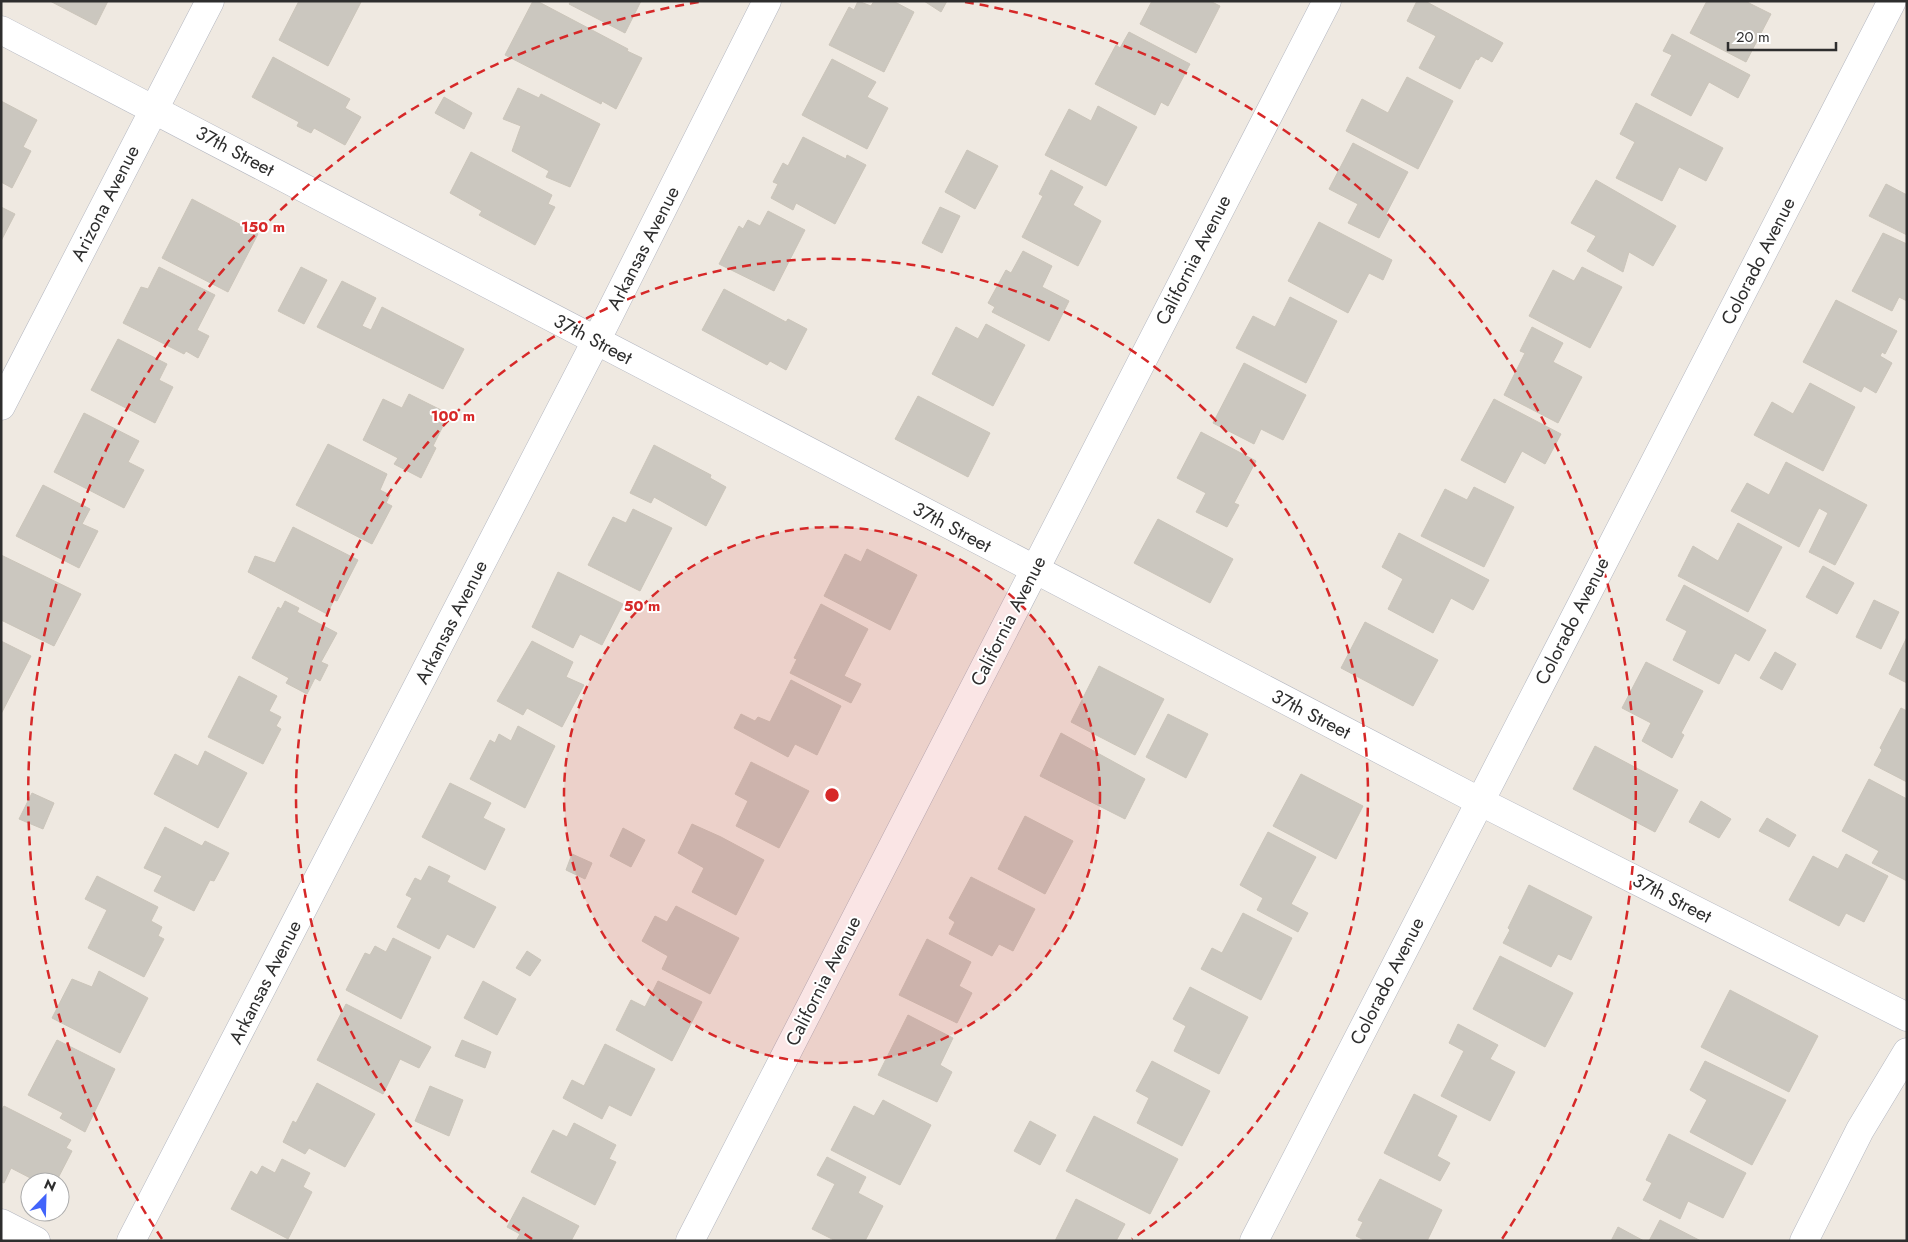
<svg xmlns="http://www.w3.org/2000/svg" width="1908" height="1242" font-family="Jost,sans-serif">
<rect width="100%" height="100%" fill="#efe9e1"/>
<g fill="#cbc7bf" stroke="#cbc5ba">
<polygon points="50,1 108,1 96,25"/>
<polygon points="299,1 361,2 328,66 279,40"/>
<polygon points="533,1 537,1 628,49 627,51 642,58 616,109 602,101 601,104 505,55"/>
<polygon points="571,1 641,1 625,33 569,4"/>
<polygon points="858,1 871,6 874,1 893,1 914,12 884,72 829,45 849,7 854,10"/>
<polygon points="924,1 947,1 941,12"/>
<polygon points="1152,1 1210,1 1220,6 1196,53 1140,24"/>
<polygon points="1417,1 1425,1 1503,43 1492,62 1481,56 1478,60 1476,59 1460,89 1419,68 1436,36 1407,21"/>
<polygon points="1707,1 1745,1 1771,14 1746,62 1690,33"/>
<polygon points="1129,32 1190,64 1168,106 1161,102 1155,115 1095,84 1116,45 1120,48"/>
<polygon points="1672,34 1750,75 1738,98 1709,82 1691,116 1651,95 1672,55 1663,51"/>
<polygon points="273,57 350,99 345,108 361,117 345,145 314,128 311,133 297,126 299,122 252,97"/>
<polygon points="832,59 876,82 867,97 888,108 867,149 802,115"/>
<polygon points="1407,77 1453,101 1418,169 1346,131 1362,99 1388,113"/>
<polygon points="518,88 539,98 541,94 600,124 570,187 546,177 549,171 512,151 521,126 503,119"/>
<polygon points="444,97 472,113 464,129 435,113"/>
<polygon points="1,101 37,120 23,147 31,151 12,188 1,182"/>
<polygon points="1636,103 1723,148 1706,181 1679,167 1662,201 1616,178 1635,142 1620,134"/>
<polygon points="1098,106 1137,127 1106,186 1045,155 1069,109 1091,121"/>
<polygon points="803,137 846,159 847,155 866,165 835,224 796,203 793,210 771,198 778,184 773,182 783,163 788,166"/>
<polygon points="1353,143 1408,172 1386,214 1390,217 1379,238 1348,223 1358,204 1329,189"/>
<polygon points="967,150 998,166 975,209 945,192"/>
<polygon points="471,152 552,195 548,204 555,207 535,245 479,215 482,211 450,193"/>
<polygon points="1051,170 1083,187 1073,205 1101,221 1078,266 1022,237 1043,196 1039,194"/>
<polygon points="1596,180 1676,226 1653,266 1629,252 1623,272 1587,251 1596,236 1571,223"/>
<polygon points="1886,184 1907,195 1907,235 1869,216"/>
<polygon points="192,199 258,234 228,292 162,258"/>
<polygon points="1,207 15,214 1,241"/>
<polygon points="940,207 960,216 942,253 922,243"/>
<polygon points="768,211 805,230 774,291 719,264 739,226 743,229 748,220 760,226"/>
<polygon points="1319,222 1392,260 1383,280 1369,273 1348,313 1288,281"/>
<polygon points="1883,233 1907,244 1907,301 1899,297 1892,311 1852,291"/>
<polygon points="1023,251 1052,266 1042,287 1069,301 1049,341 992,312 995,307 988,303 1006,270 1011,273"/>
<polygon points="159,267 215,295 197,330 209,336 198,358 186,351 184,354 123,323 141,287 148,289"/>
<polygon points="301,267 327,280 304,324 278,311"/>
<polygon points="1582,267 1622,287 1590,348 1529,316 1553,270 1574,281"/>
<polygon points="342,281 376,298 362,326 371,330 382,307 464,349 443,389 317,327"/>
<polygon points="724,289 786,322 788,319 807,329 786,370 770,361 767,365 702,330"/>
<polygon points="1290,297 1337,321 1306,383 1236,348 1253,316 1275,327"/>
<polygon points="1836,300 1897,331 1885,354 1882,352 1880,356 1892,363 1876,393 1864,386 1861,392 1803,362"/>
<polygon points="986,324 1025,345 993,406 932,374 956,327 978,339"/>
<polygon points="1532,327 1563,343 1553,362 1582,377 1558,423 1504,395 1525,353 1520,351"/>
<polygon points="118,339 167,364 159,380 173,387 155,423 91,390"/>
<polygon points="1244,363 1306,395 1283,440 1261,429 1254,444 1213,423"/>
<polygon points="1810,383 1855,407 1823,471 1754,435 1772,402 1793,414"/>
<polygon points="409,394 449,414 433,446 436,448 421,478 394,464 398,458 363,440 383,399 402,408"/>
<polygon points="918,396 990,433 968,477 895,439"/>
<polygon points="1494,399 1561,434 1545,464 1522,451 1505,483 1461,460"/>
<polygon points="84,413 139,441 128,462 144,470 124,508 54,472"/>
<polygon points="1201,432 1256,461 1234,503 1239,505 1227,527 1196,512 1206,493 1177,478"/>
<polygon points="328,444 387,474 380,490 390,495 386,503 392,506 372,544 296,505"/>
<polygon points="654,445 711,475 710,478 726,487 706,526 654,497 651,503 630,493"/>
<polygon points="1786,462 1867,505 1835,565 1809,552 1828,513 1819,508 1799,547 1731,511 1747,483 1769,495"/>
<polygon points="43,485 90,509 82,524 98,531 79,568 16,536"/>
<polygon points="1474,487 1514,507 1484,567 1421,536 1445,489 1467,500"/>
<polygon points="633,509 672,528 640,591 588,565 613,517 626,523"/>
<polygon points="1158,519 1233,559 1210,603 1134,563"/>
<polygon points="1738,523 1782,547 1748,612 1678,576 1693,546 1718,561"/>
<polygon points="293,527 358,560 337,601 334,600 327,614 248,572 255,556 275,563"/>
<polygon points="1399,533 1489,580 1473,610 1451,598 1433,633 1388,609 1403,579 1382,567"/>
<polygon points="867,549 917,575 890,630 824,596 845,554 861,562"/>
<polygon points="1,555 81,594 54,646 1,620"/>
<polygon points="1823,566 1854,583 1837,614 1806,597"/>
<polygon points="558,572 623,604 602,645 580,634 573,648 532,627"/>
<polygon points="1684,585 1766,630 1749,661 1735,653 1719,684 1673,660 1687,631 1666,620"/>
<polygon points="1874,600 1899,612 1881,649 1856,637"/>
<polygon points="285,601 299,608 297,612 337,633 321,662 328,665 320,681 315,678 307,694 286,683 289,678 252,658 278,607 281,609"/>
<polygon points="821,604 868,629 844,676 861,684 851,703 790,673 797,659 794,658"/>
<polygon points="1365,622 1438,660 1413,706 1341,668"/>
<polygon points="1907,637 1907,683 1889,674"/>
<polygon points="1,641 31,656 1,714"/>
<polygon points="532,641 573,662 566,677 584,685 562,727 527,708 523,715 497,701"/>
<polygon points="1775,652 1796,664 1782,690 1760,678"/>
<polygon points="1646,662 1703,691 1681,733 1684,735 1672,758 1642,741 1651,723 1622,708"/>
<polygon points="1099,666 1164,699 1135,755 1071,722"/>
<polygon points="239,676 277,696 269,711 281,717 276,726 281,729 263,764 208,737"/>
<polygon points="791,680 841,706 817,755 795,744 788,757 734,728 741,714 755,721 758,717 770,722"/>
<polygon points="1901,708 1907,711 1907,782 1874,765 1882,750 1880,748"/>
<polygon points="1168,714 1208,734 1186,778 1146,757"/>
<polygon points="518,726 555,746 525,808 470,779 490,740 495,743 499,734 511,741"/>
<polygon points="1061,733 1145,779 1125,819 1040,776"/>
<polygon points="1595,746 1678,790 1655,832 1573,789"/>
<polygon points="205,751 247,773 218,828 154,794 175,754 198,766"/>
<polygon points="751,762 809,791 779,848 736,826 748,801 735,794"/>
<polygon points="1301,774 1363,806 1336,859 1273,826"/>
<polygon points="1869,779 1907,799 1907,849 1905,853 1907,854 1907,881 1872,863 1879,851 1842,831"/>
<polygon points="450,783 491,803 483,818 505,829 485,870 422,837"/>
<polygon points="32,793 54,803 43,829 19,819"/>
<polygon points="1701,801 1731,819 1719,838 1689,822"/>
<polygon points="1025,816 1073,841 1045,894 998,869"/>
<polygon points="1767,818 1796,835 1789,847 1759,831"/>
<polygon points="692,824 721,837 764,860 736,915 692,892 704,868 678,853"/>
<polygon points="165,827 202,846 205,841 229,853 214,881 210,880 194,911 154,891 162,876 144,868"/>
<polygon points="623,828 645,840 631,867 610,856"/>
<polygon points="1268,832 1316,857 1291,904 1308,913 1298,932 1257,910 1263,898 1240,885"/>
<polygon points="572,854 592,863 585,879 566,870"/>
<polygon points="1846,854 1888,876 1864,922 1846,913 1839,926 1789,900 1813,856 1838,869"/>
<polygon points="429,866 450,876 447,882 496,907 474,948 447,934 439,949 397,927 412,898 406,895 415,878 421,881"/>
<polygon points="97,876 158,907 151,921 162,927 158,936 164,939 144,977 88,948 107,910 85,899"/>
<polygon points="971,877 1035,909 1013,951 999,944 992,956 949,934 955,922 949,918"/>
<polygon points="1529,885 1592,917 1571,960 1558,954 1551,967 1503,943 1510,930 1508,928"/>
<polygon points="676,906 739,938 710,994 662,969 668,956 642,941 655,916 667,922"/>
<polygon points="1243,913 1292,938 1261,1000 1201,969 1212,948 1222,953"/>
<polygon points="393,938 431,957 401,1019 346,990 365,953 370,955 375,946 386,952"/>
<polygon points="927,939 971,962 959,986 972,993 957,1023 899,995"/>
<polygon points="527,951 541,960 530,976 516,968"/>
<polygon points="1500,956 1573,993 1545,1047 1473,1009"/>
<polygon points="99,971 148,998 120,1053 52,1018 72,979 92,987"/>
<polygon points="483,981 516,999 497,1035 464,1018"/>
<polygon points="658,981 702,1002 672,1061 616,1030 631,1000 645,1007"/>
<polygon points="1190,987 1248,1017 1219,1074 1174,1051 1186,1026 1173,1019"/>
<polygon points="1730,990 1818,1036 1789,1092 1701,1047"/>
<polygon points="346,1004 431,1047 419,1068 400,1059 383,1094 317,1060"/>
<polygon points="908,1015 953,1038 940,1065 952,1072 937,1102 878,1075"/>
<polygon points="1458,1024 1498,1045 1490,1059 1515,1072 1490,1121 1441,1096 1464,1051 1449,1043"/>
<polygon points="57,1040 115,1069 85,1132 60,1118 63,1113 28,1095"/>
<polygon points="462,1040 491,1052 485,1068 455,1056"/>
<polygon points="605,1044 655,1069 631,1116 609,1105 602,1119 563,1098 572,1080 584,1086"/>
<polygon points="1152,1061 1210,1091 1182,1146 1137,1123 1149,1098 1136,1091"/>
<polygon points="1705,1061 1786,1100 1752,1165 1690,1132 1707,1100 1690,1090"/>
<polygon points="317,1083 375,1114 345,1167 309,1148 305,1154 283,1142 293,1121 296,1123"/>
<polygon points="430,1086 463,1100 449,1136 415,1121"/>
<polygon points="1414,1094 1457,1116 1437,1156 1450,1163 1440,1181 1384,1153"/>
<polygon points="883,1100 931,1125 900,1185 831,1150 854,1106 874,1116"/>
<polygon points="4,1106 71,1140 66,1148 72,1151 56,1182 38,1182 11,1168 4,1183 1,1182 1,1111"/>
<polygon points="1094,1116 1178,1159 1150,1214 1066,1171"/>
<polygon points="1030,1121 1056,1135 1040,1165 1014,1151"/>
<polygon points="574,1123 616,1145 609,1159 616,1162 595,1205 531,1172 553,1130 567,1137"/>
<polygon points="1669,1134 1746,1173 1723,1218 1688,1201 1680,1219 1643,1200 1652,1183 1646,1180"/>
<polygon points="827,1157 866,1177 858,1193 883,1206 865,1241 836,1241 812,1229 835,1184 817,1175"/>
<polygon points="282,1159 310,1173 303,1187 312,1192 288,1239 231,1209 251,1171 257,1175 262,1166 275,1173"/>
<polygon points="1380,1179 1442,1210 1427,1241 1366,1241 1356,1236 1363,1222 1358,1220"/>
<polygon points="523,1197 579,1226 571,1241 516,1241 520,1234 507,1227"/>
<polygon points="1076,1199 1125,1224 1116,1241 1055,1241"/>
<polygon points="1660,1220 1701,1241 1649,1241"/>
<polygon points="1618,1227 1644,1241 1611,1241"/>
</g>
<g fill="none" stroke-linecap="round" stroke-linejoin="round">
<g stroke="#b4b7c1" stroke-width="29">
<g id="minor">
<polyline points="1,30 1479,801 1907,1017"/>
<polyline points="1,406 210,1"/>
<polyline points="1,1223 36,1241"/>
<polyline points="131,1241 596,341 767,1"/>
<polyline points="690,1241 1327,1"/>
<polyline points="1254,1241 1892,1"/>
<polyline points="1804,1241 1860,1130 1907,1052"/>
</g>
</g>
<use href="#minor" stroke="#fff" stroke-width="28"/>
</g>
<circle cx="832" cy="795" r="268" fill="#d62828" fill-opacity=".12"/>
<g fill="none" stroke="#d62828" stroke-width="2.5" stroke-dasharray="9 6">
<circle cx="832" cy="795" r="268"/>
<path d="M532 1239A536 536 0 1 1 1132 1239"/>
<path d="M162 1239A804 804 0 0 1 699 2M965 2A804 804 0 0 1 1502 1239"/>
</g>
<g text-anchor="middle" dominant-baseline="central" stroke-width="4" stroke-linejoin="round" paint-order="stroke">
<g font-size="19" fill="#2e2e2e" stroke="#fff">
<text transform="translate(235 151) rotate(28)">37th Street</text>
<text transform="translate(105 203) rotate(-63)">Arizona Avenue</text>
<text transform="translate(643 248) rotate(-63)">Arkansas Avenue</text>
<text transform="translate(1193 260) rotate(-63)">California Avenue</text>
<text transform="translate(1758 261) rotate(-63)">Colorado Avenue</text>
<text transform="translate(593 339) rotate(28)">37th Street</text>
<text transform="translate(952 527) rotate(28)">37th Street</text>
<text transform="translate(1008 621) rotate(-63)">California Avenue</text>
<text transform="translate(1572 621) rotate(-63)">Colorado Avenue</text>
<text transform="translate(451 622) rotate(-63)">Arkansas Avenue</text>
<text transform="translate(1311 714) rotate(27)">37th Street</text>
<text transform="translate(1672 898) rotate(27)">37th Street</text>
<text transform="translate(823 981) rotate(-63)">California Avenue</text>
<text transform="translate(1387 981) rotate(-63)">Colorado Avenue</text>
<text transform="translate(265 982) rotate(-63)">Arkansas Avenue</text>
</g>
</g>
<circle cx="832" cy="795" r="8" fill="#d62828" stroke="#fff" stroke-width="2.5"/>
<g font-size="15" text-anchor="middle" font-weight="bold" fill="#d62828" stroke="#fff" stroke-width="4" stroke-linejoin="round" paint-order="stroke">
<text x="263" y="232">150 m</text>
<text x="453" y="421">100 m</text>
<text x="642" y="611">50 m</text>
</g>
<rect width="1908" height="1242" fill="none" stroke="#2e2e2e" stroke-width="5"/>
<g transform="translate(45 1197) rotate(23)"><circle r="24" fill="#ffffff" stroke="#ababab"/>
<path d="M0-4L9 19L0 12L-9 19Z" fill="#4264fb"/>
<text y="-8" font-size="14" font-weight="bold" text-anchor="middle" fill="#2e2e2e">N</text>
</g>
<path d="M1728 42v8h108v-8" fill="none" stroke="#2e2e2e" stroke-width="2.5"/>
<text x="1736" y="42" font-size="15" fill="#2e2e2e" stroke="#ffffff" stroke-width="4" paint-order="stroke">20 m</text>
</svg>
